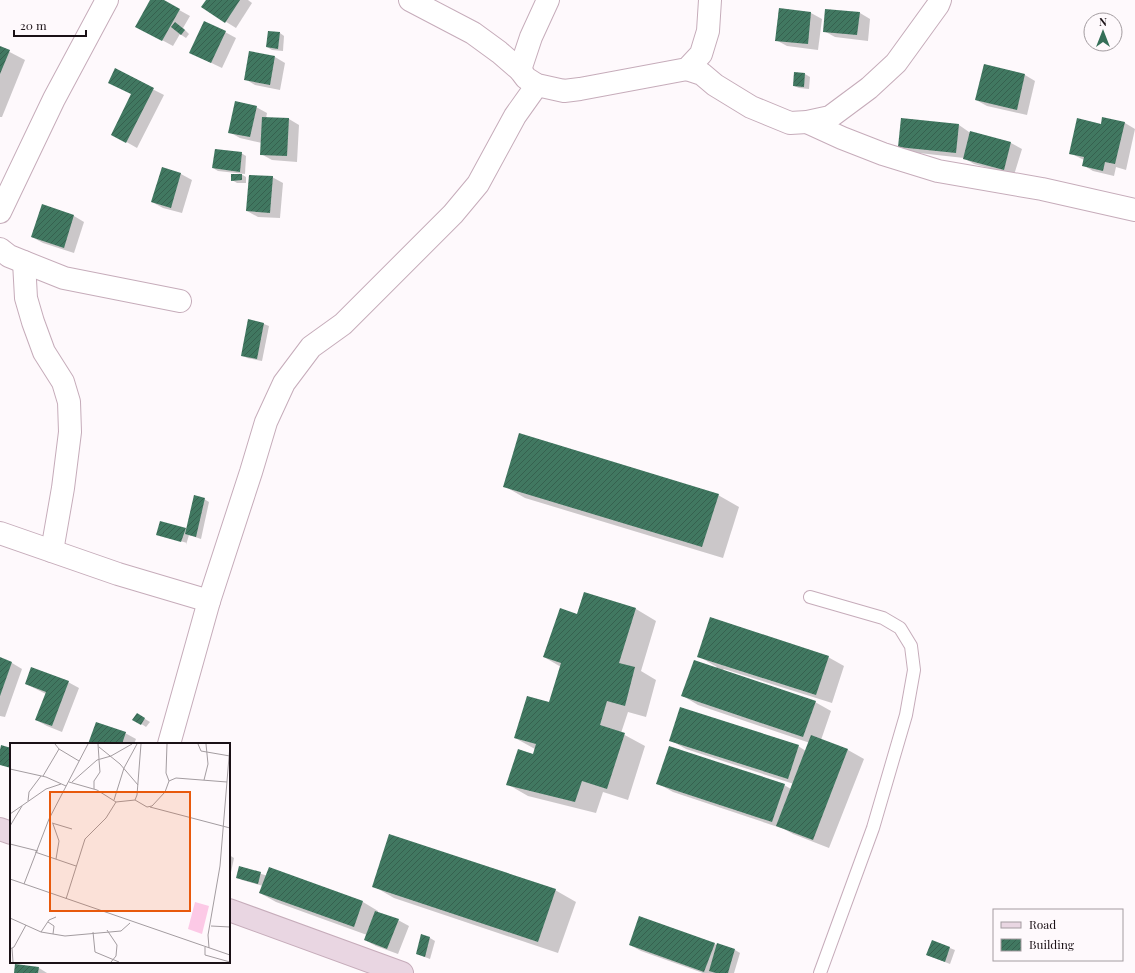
<svg xmlns="http://www.w3.org/2000/svg" width="1135" height="973" font-family="'Playfair Display',serif">
<defs>
<pattern id="building-hatch" width="6" height="6" patternUnits="userSpaceOnUse"><rect width="6" height="6" fill="#417861"/><path d="M-1 1l2-2M0 6l6-6M5 7l2-2" fill="none" stroke="#36614f"/></pattern>
</defs>
<rect width="100%" height="100%" fill="#fef9fc"/>
<g fill="#0003">
<polygon points="151,0 161,0 190,16 183,28 189,34 186,38 180,34 173,46 147,32"/>
<polygon points="207,0 248,0 252,3 236,28 202,7"/>
<polygon points="779,9 811,13 822,19 818,50 787,46 776,40"/>
<polygon points="860,13 870,19 868,41 835,37 824,31"/>
<polygon points="225,32 236,38 222,68 201,58"/>
<polygon points="280,33 284,36 283,51 272,50 267,47"/>
<polygon points="0,47 25,60 2,117 0,117"/>
<polygon points="275,57 285,63 280,90 255,85 245,79"/>
<polygon points="984,66 1025,75 1035,81 1027,115 987,106 976,100"/>
<polygon points="115,70 164,95 137,148 123,140 132,95"/>
<polygon points="805,74 810,77 809,89 799,88 794,86"/>
<polygon points="256,107 267,113 266,118 289,119 299,125 297,162 272,160 261,154 262,143 240,138 229,132"/>
<polygon points="1103,118 1125,123 1135,129 1126,170 1116,167 1114,176 1093,171 1083,165 1084,160 1070,153 1101,125"/>
<polygon points="959,125 969,132 1011,143 1022,149 1014,175 974,164 964,158 910,152 899,146"/>
<polygon points="241,153 246,156 245,174 218,171 213,168"/>
<polygon points="162,168 181,174 192,180 182,213 163,208 152,202"/>
<polygon points="241,174 246,177 246,183 237,183 232,180"/>
<polygon points="272,177 283,183 280,218 258,217 247,211"/>
<polygon points="43,206 74,216 84,222 74,253 43,243 32,237"/>
<polygon points="249,321 264,324 269,326 262,361 247,358 242,355"/>
<polygon points="504,486 718,495 739,507 723,558 525,498"/>
<polygon points="204,499 209,502 201,539 189,535 186,545 187,543 161,535 185,529 187,530"/>
<polygon points="584,593 636,609 656,621 641,671 656,680 646,717 628,712 621,733 645,746 628,800 603,792 596,813 528,796 507,784 533,755 535,749 515,738 549,703 561,667 544,657 577,615"/>
<polygon points="698,656 828,657 844,666 832,703 724,669 723,670 815,702 831,711 821,740 848,750 864,759 829,848 793,834 784,829 673,792 657,783 784,785 791,789 794,784 686,749 670,740 798,746 806,751 810,743 698,705 683,696 717,667"/>
<polygon points="0,658 12,663 22,669 5,717 0,716"/>
<polygon points="68,682 79,688 62,732 47,726 36,720 46,694 26,684"/>
<polygon points="137,714 150,722 146,727 134,719"/>
<polygon points="125,733 136,739 134,744 89,744"/>
<polygon points="229,855 234,858 230,877 229,877"/>
<polygon points="239,868 363,902 378,911 378,913 398,920 409,926 398,954 376,946 365,940 367,935 276,902 260,893 263,886 242,880 237,877"/>
<polygon points="373,886 555,890 576,902 558,953 394,898"/>
<polygon points="430,938 435,941 430,959 417,954"/>
<polygon points="932,941 955,950 950,964 927,955"/>
<polygon points="714,944 735,950 740,953 734,973 703,973 641,951 630,945"/>
<polygon points="39,968 47,973 15,973"/>
</g>
<g fill="url(#building-hatch)">
<polygon points="150,0 164,0 180,9 162,41 135,27"/>
<polygon points="206,0 240,0 225,23 201,7"/>
<polygon points="779,8 811,12 808,44 775,41"/>
<polygon points="825,9 860,12 857,35 823,32"/>
<polygon points="204,21 226,31 211,63 189,53"/>
<polygon points="175,22 185,30 181,35 171,27"/>
<polygon points="268,31 280,32 278,49 266,47"/>
<polygon points="0,46 10,50 0,74"/>
<polygon points="249,51 275,56 270,85 244,80"/>
<polygon points="984,64 1025,74 1017,110 975,100"/>
<polygon points="115,68 154,88 126,143 111,135 131,94 108,83"/>
<polygon points="794,72 805,73 804,87 793,86"/>
<polygon points="235,101 257,106 250,137 228,133"/>
<polygon points="262,117 289,118 287,156 260,155"/>
<polygon points="1102,117 1125,122 1115,164 1105,162 1103,171 1082,166 1084,157 1069,154 1077,118 1101,124"/>
<polygon points="901,118 959,124 956,153 898,147"/>
<polygon points="970,131 1011,142 1004,170 963,159"/>
<polygon points="215,149 242,152 240,172 212,168"/>
<polygon points="162,167 181,173 171,208 151,202"/>
<polygon points="231,174 242,174 242,180 231,181"/>
<polygon points="249,175 273,176 270,213 246,211"/>
<polygon points="42,204 74,215 64,248 31,237"/>
<polygon points="248,319 264,323 257,359 241,356"/>
<polygon points="519,433 719,494 702,547 503,487"/>
<polygon points="194,495 205,498 196,537 185,534"/>
<polygon points="160,521 186,528 181,542 156,535"/>
<polygon points="584,592 636,608 619,663 635,667 625,706 607,701 600,725 625,733 607,789 582,781 575,802 506,785 518,749 533,754 536,744 514,738 527,696 549,702 561,663 543,657 560,608 577,614"/>
<polygon points="710,617 829,656 816,695 697,657"/>
<polygon points="0,657 12,662 0,696"/>
<polygon points="694,660 816,701 803,737 681,696"/>
<polygon points="31,667 69,681 52,726 35,720 46,692 25,684"/>
<polygon points="680,707 799,745 788,779 669,741"/>
<polygon points="137,713 145,718 141,725 132,720"/>
<polygon points="96,722 126,732 122,744 88,744"/>
<polygon points="811,735 848,749 813,840 776,826"/>
<polygon points="1,745 11,748 11,768 0,765 0,750"/>
<polygon points="669,746 785,784 772,822 656,784"/>
<polygon points="389,834 556,889 538,942 372,887"/>
<polygon points="239,866 261,872 258,884 236,878"/>
<polygon points="269,867 363,901 354,927 259,893"/>
<polygon points="375,911 399,919 387,949 364,940"/>
<polygon points="639,916 715,943 704,972 629,945"/>
<polygon points="421,934 430,937 425,957 416,954"/>
<polygon points="932,940 950,947 945,962 926,955"/>
<polygon points="717,943 735,949 728,973 716,973 709,971"/>
<polygon points="15,964 39,967 38,973 14,973"/>
</g>
<g fill="none" stroke-linecap="round" stroke-linejoin="round">
<g stroke="#c6acba" stroke-width="14">
<polyline id="service" points="810,597 883,618 900,628 911,646 914,670 906,715 873,828 820,973"/>
</g>
<g stroke="#c6acba" stroke-width="24">
<g id="minor">
<polyline points="410,0 473,33 499,52 520,70 526,78 537,85 564,91 580,89 687,69 701,54 708,31 710,0"/>
<polyline points="687,69 702,74 715,85 751,107 790,123 807,122 830,117 869,88 896,63 938,5 940,0"/>
<polyline points="520,70 531,37 548,0"/>
<polyline points="807,122 842,138 883,154 938,171 1042,189 1135,210"/>
<polyline points="0,212 54,99 107,0"/>
<polyline points="0,249 9,256 64,278 180,301"/>
<polyline points="24,262 26,298 33,322 44,352 63,382 69,402 70,432 63,488 52,551"/>
<polyline points="0,533 118,574 209,601"/>
<polyline points="169,744 209,601 251,472 266,422 284,383 311,347 343,324 453,214 478,184 515,116 537,85"/>
</g>
</g>
<g stroke="#c6acba" stroke-width="24">
<g id="secondary">
<polyline points="0,829 11,833"/>
<polyline points="229,910 402,973"/>
</g>
</g>
<use href="#service" stroke="#fff" stroke-width="12"/>
<use href="#minor" stroke="#fff" stroke-width="22"/>
<use href="#secondary" stroke="#e9d6e2" stroke-width="22"/>
</g>
<g transform="translate(10 743)">
<rect width="220" height="220" fill="#fef9fc"/>
<path d="M185,159L199,163L192,191L178,186Z" fill="#fcc9e6"/>
<path fill="none" stroke="#a39ca0" stroke-width="1" d="M45,1L49,6L69,18M88,1L89,16M157,1L156,30L159,38M188,1L191,8L220,13M89,4L110,21L128,42M0,26L36,34L56,43M33,33L49,6M194,37L198,21L196,1M59,39L87,47L106,59L125,57L127,52L131,1M62,39L87,17L101,13L122,1M84,46V38L90,29L89,17M104,57L114,25L127,1M125,57L137,64L142,63L155,49L159,38L166,35L217,39M18,58L19,49L31,33M140,64L220,85M0,71L36,46L51,41M42,80L62,86M43,81L49,98L46,116M0,83L12,63M0,101L28,108M25,109L66,123M0,136L220,212M14,141L39,76L78,1M56,156L75,96L96,75L106,59M0,175L31,189L55,193L111,188L120,180M38,179L44,183L43,191M201,183L220,184M97,187L107,202L106,213L101,219M31,189L39,177L46,174M83,189L85,209L109,219M195,204V212L220,219M2,205L3,219M199,205L198,192L210,123L220,2M0,206L4,204L16,182"/>
<path fill="#e8590c" fill-opacity="0.15" stroke="#e8590c" stroke-width="2" d="M40,49H180V168H40Z"/>
<rect width="220" height="220" fill="none" stroke="#1a1116" stroke-width="2"/>
</g>
<rect x="993" y="909" width="130" height="52" fill="#fef9fc" stroke="#a39ca0"/>
<rect x="1001" y="922" width="20" height="6" fill="#e9d6e2" stroke="#a39ca0"/>
<text x="1029" y="929" font-size="12" fill="#1a1116">Road</text>
<rect x="1001" y="939" width="20" height="12" fill="url(#building-hatch)" stroke="#a39ca0"/>
<text x="1029" y="949" font-size="12" fill="#1a1116">Building</text>
<g transform="translate(1103 32)"><circle r="19" fill="#fef9fc" stroke="#a39ca0"/>
<path d="M0-3L7 15L0 10L-7 15Z" fill="#356f58"/>
<text y="-6" font-size="11" font-weight="bold" text-anchor="middle" fill="#1a1116">N</text>
</g>
<path d="M14 30v6h72v-6" fill="none" stroke="#1a1116" stroke-width="2"/>
<text x="20" y="30" font-size="12" fill="#1a1116" stroke="#fef9fc" stroke-width="3" paint-order="stroke">20 m</text>
</svg>
